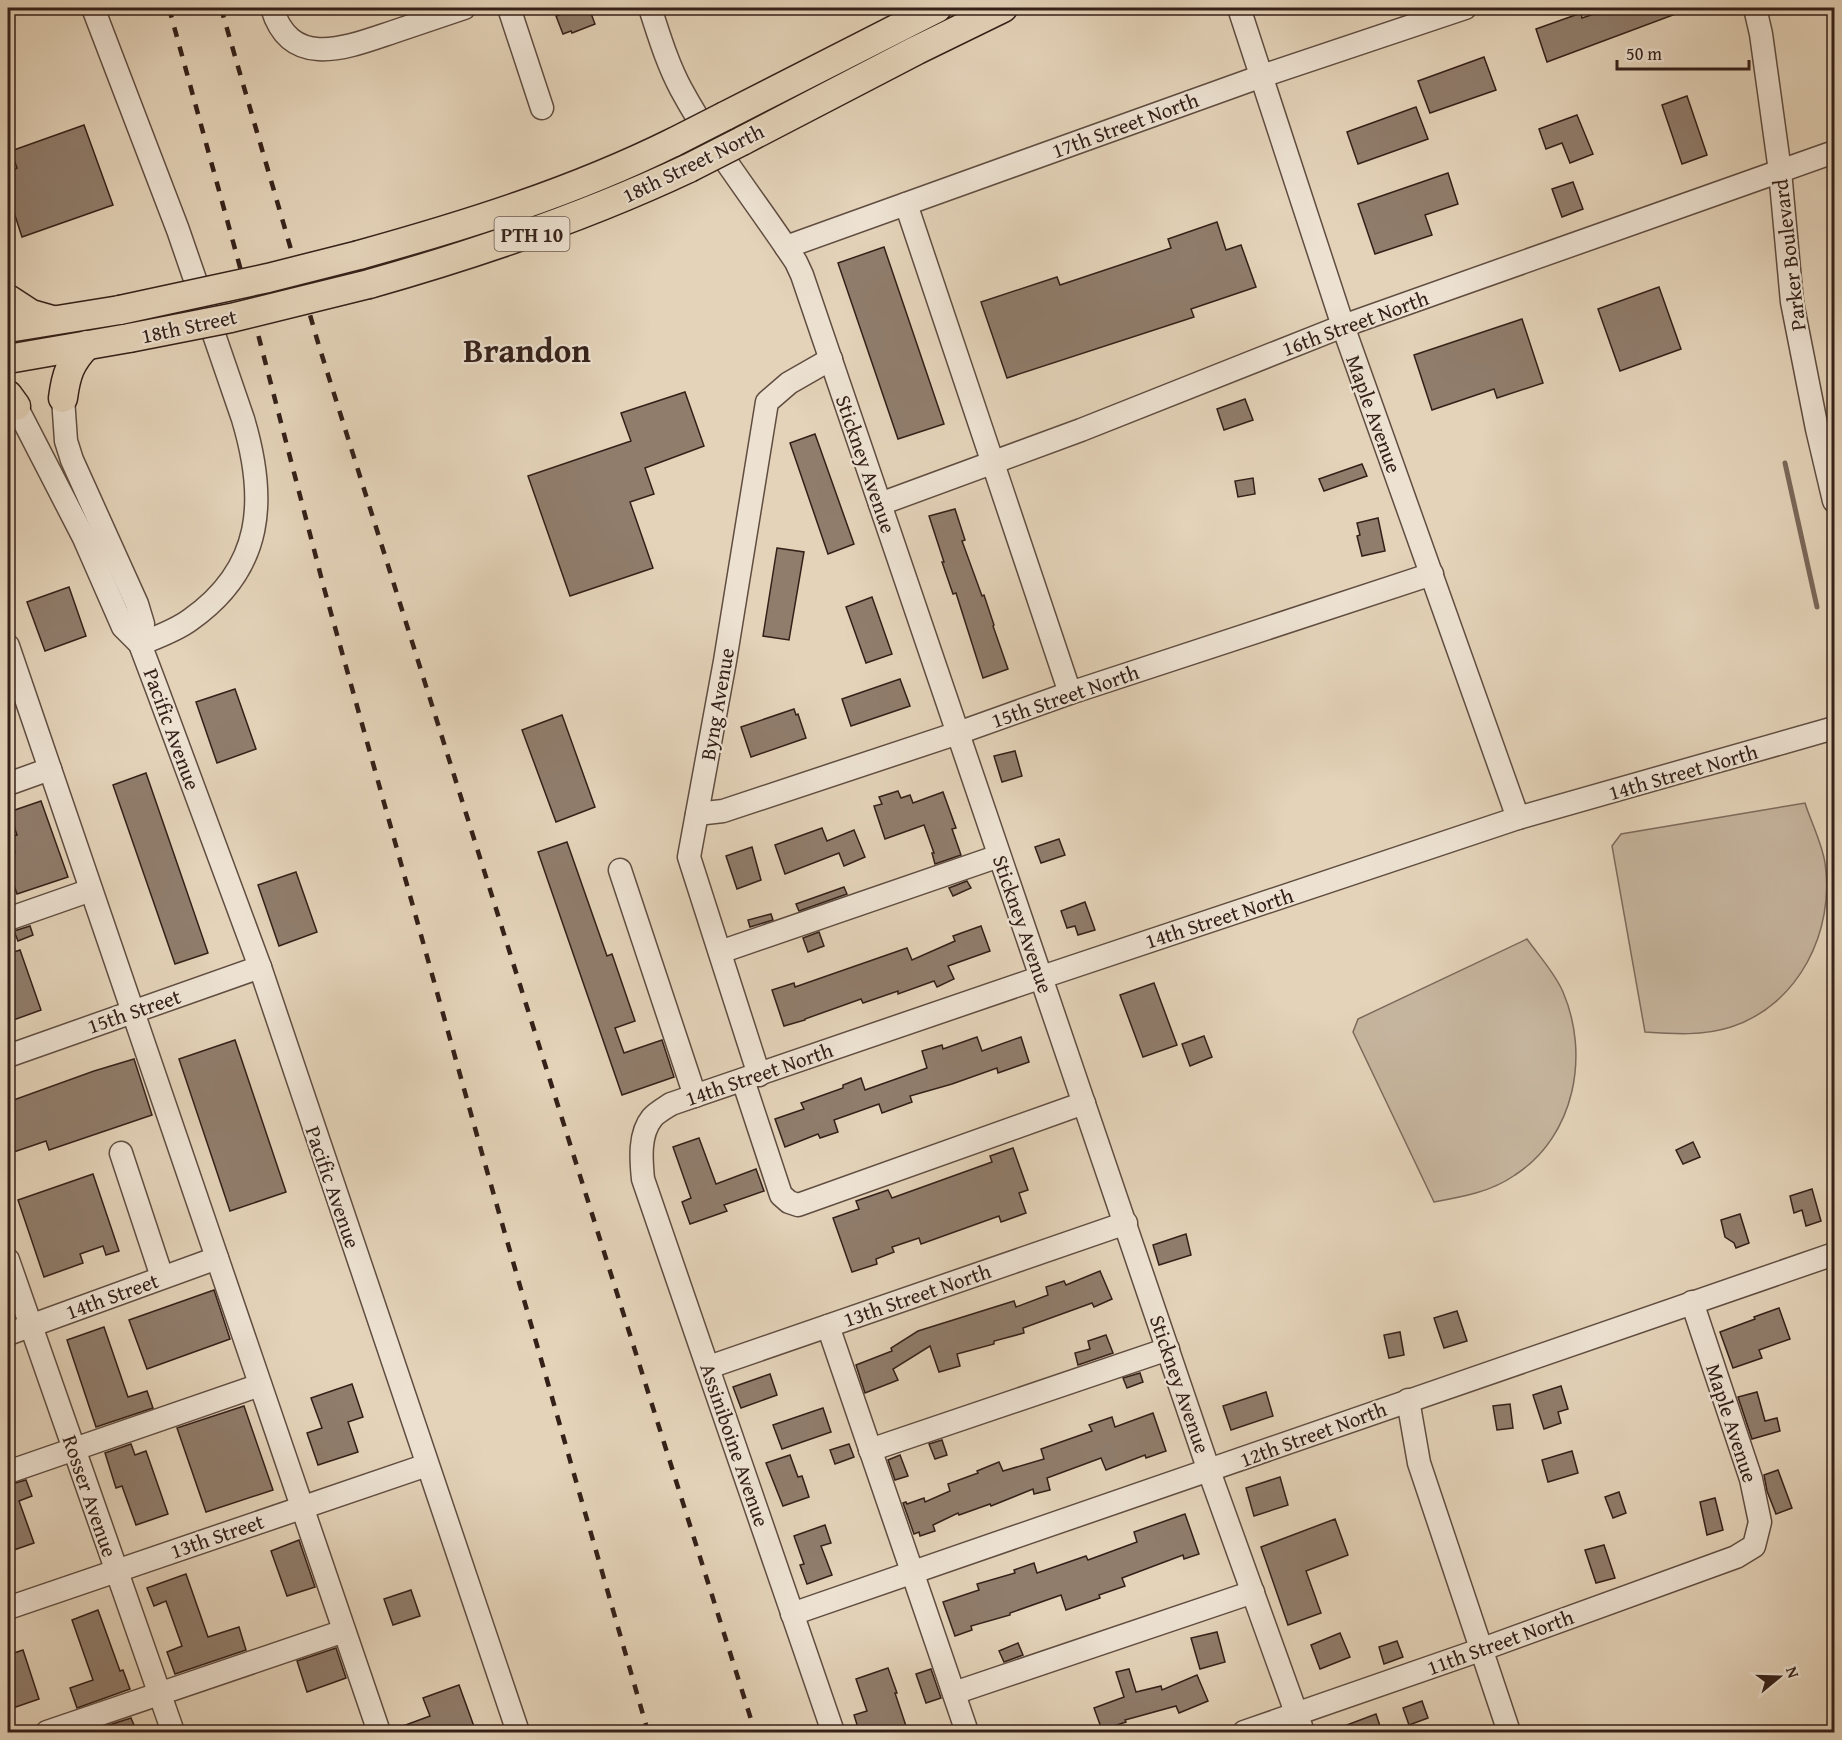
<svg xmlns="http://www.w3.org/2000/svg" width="1842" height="1740" font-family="'Gentium Book Plus',serif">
<rect width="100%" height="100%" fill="#e4d3b9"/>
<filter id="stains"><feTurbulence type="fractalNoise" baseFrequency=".00333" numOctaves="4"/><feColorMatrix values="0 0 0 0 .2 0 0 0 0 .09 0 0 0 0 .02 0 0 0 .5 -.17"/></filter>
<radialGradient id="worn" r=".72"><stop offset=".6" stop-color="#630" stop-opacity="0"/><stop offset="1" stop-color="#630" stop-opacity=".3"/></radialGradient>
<g fill="#c6b59e" stroke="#7d6a5c" stroke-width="1.5">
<path d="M1805,803C1811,822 1822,843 1825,863C1835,931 1799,1005 1731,1027C1703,1036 1674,1034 1645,1032L1612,846L1621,834Z"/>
<path d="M1527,939C1539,956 1555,973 1563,992C1590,1055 1575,1136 1515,1175C1491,1192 1462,1197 1434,1202L1353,1032L1358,1019Z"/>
</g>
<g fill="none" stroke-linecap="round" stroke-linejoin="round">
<g stroke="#7a6759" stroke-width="5">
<polyline points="1785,463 1817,607"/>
<polyline points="1831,666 1834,676"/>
</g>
</g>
<g fill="#907d6c" stroke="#342019" stroke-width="1.5">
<polygon points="562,8 589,8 595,24 572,33 571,31 563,34 556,16 564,13"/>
<polygon points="1612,8 1689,8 1689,9 1547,62 1536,29 1581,13 1582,18"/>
<polygon points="1484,57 1496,90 1430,113 1418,81"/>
<polygon points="1687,96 1707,155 1682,164 1662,105"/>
<polygon points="1416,107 1428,139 1358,164 1347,132"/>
<polygon points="1577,115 1593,154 1570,163 1562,143 1546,149 1539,129"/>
<polygon points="84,125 113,205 22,237 8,194 8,172 17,168 11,151"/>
<polygon points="1448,173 1458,204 1425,215 1432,235 1375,254 1358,204"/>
<polygon points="1573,182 1583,209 1562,217 1552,189"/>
<polygon points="1217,222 1226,250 1241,245 1256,287 1191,309 1194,317 1007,378 981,302 1057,277 1060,285 1171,248 1168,239"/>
<polygon points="884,247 944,424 898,439 838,263"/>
<polygon points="1659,287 1681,349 1620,371 1598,309"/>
<polygon points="1522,319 1543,383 1497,398 1494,389 1432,410 1414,355"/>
<polygon points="685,392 704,446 645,468 654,494 630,502 653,568 570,596 528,476 631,441 621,413"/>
<polygon points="1245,399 1253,420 1224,430 1217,409"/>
<polygon points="815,434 854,544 828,554 790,443"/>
<polygon points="1362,464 1367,476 1324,491 1319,479"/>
<polygon points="1253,478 1255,494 1238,497 1235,481"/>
<polygon points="955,509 965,540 962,541 982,596 984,595 994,625 993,626 1008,669 983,678 956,593 953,594 942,562 944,562 929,516"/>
<polygon points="1378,518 1385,551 1362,556 1357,536 1360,535 1357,523"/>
<polygon points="777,548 804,552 789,640 763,636"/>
<polygon points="69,587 86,636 45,651 27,602"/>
<polygon points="872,597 892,654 866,663 846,607"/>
<polygon points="900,679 910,706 851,726 842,699"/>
<polygon points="235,689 256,749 217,763 196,702"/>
<polygon points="794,709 796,715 798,714 806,738 751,757 741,727"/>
<polygon points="562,715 595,807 556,822 522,730"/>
<polygon points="1015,751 1022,776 1002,782 994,756"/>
<polygon points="146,773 208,953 175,964 113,785"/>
<polygon points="898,791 901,798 910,795 913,803 943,792 956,828 952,829 961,855 935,864 932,853 934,853 924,825 885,839 874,806 882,804 879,797"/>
<polygon points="41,801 68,877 17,894 8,868 8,854 15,852 10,837 17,835 9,812"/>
<polygon points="822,828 827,841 854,830 865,857 844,866 839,853 785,874 775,845"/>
<polygon points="1059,839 1065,855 1041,863 1035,847"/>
<polygon points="567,842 607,956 612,954 635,1021 615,1028 624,1053 662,1040 674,1077 622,1095 538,852"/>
<polygon points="752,847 761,880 737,889 726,856"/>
<polygon points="296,872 317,932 279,946 258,885"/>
<polygon points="967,881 971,888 953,896 949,888"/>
<polygon points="844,887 847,894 799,911 796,904"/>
<polygon points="1085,902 1095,930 1078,935 1075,926 1067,928 1061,911"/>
<polygon points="771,914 773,920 750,927 748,920"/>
<polygon points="30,926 33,935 18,941 14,931"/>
<polygon points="981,926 990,951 948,966 954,979 937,987 934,981 898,994 898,991 863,1003 861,999 805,1019 805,1020 784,1026 772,990 794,983 795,987 907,948 912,960 955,941 953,936"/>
<polygon points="819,932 824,946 808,952 803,938"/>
<polygon points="20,950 41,1010 8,1022 8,954"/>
<polygon points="1154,983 1177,1045 1143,1057 1120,995"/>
<polygon points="1204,1036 1212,1057 1190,1066 1182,1044"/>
<polygon points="977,1037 982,1051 1021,1037 1029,1062 998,1073 997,1068 952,1084 910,1096 912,1102 882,1113 879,1104 834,1120 838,1132 820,1138 818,1134 785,1147 775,1119 804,1109 801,1103 843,1088 843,1085 861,1078 865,1090 927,1068 922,1051 942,1045 943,1049"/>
<polygon points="235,1040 286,1192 230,1211 179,1059"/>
<polygon points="134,1059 152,1115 49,1150 46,1141 8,1154 8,1102 94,1071"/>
<polygon points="699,1138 716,1184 756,1169 764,1191 724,1205 727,1211 690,1224 682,1202 691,1198 673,1147"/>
<polygon points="1693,1142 1700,1157 1683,1164 1676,1150"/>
<polygon points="1013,1148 1028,1190 1019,1193 1026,1213 1001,1222 999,1216 921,1244 919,1238 892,1247 894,1252 876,1259 877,1264 852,1272 833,1218 859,1209 856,1201 888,1190 892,1198 992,1162 990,1156"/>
<polygon points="93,1174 119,1251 106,1255 103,1246 80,1254 83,1263 44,1277 18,1200"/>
<polygon points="1812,1189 1821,1221 1806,1226 1802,1210 1794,1213 1790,1196"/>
<polygon points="1740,1214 1749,1243 1736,1248 1734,1243 1725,1237 1721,1220"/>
<polygon points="1186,1234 1191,1255 1159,1265 1153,1245"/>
<polygon points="1100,1271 1112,1299 1094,1307 1092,1303 1023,1328 1024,1333 994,1341 994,1344 957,1354 960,1366 939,1372 930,1346 893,1369 898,1380 865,1393 856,1365 892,1351 891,1348 918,1331 1014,1301 1016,1307 1048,1295 1046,1287 1064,1281 1066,1285"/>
<polygon points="214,1290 230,1339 147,1369 129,1320"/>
<polygon points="1779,1308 1790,1339 1759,1350 1762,1358 1733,1368 1720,1332 1755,1319 1754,1317"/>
<polygon points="1457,1311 1467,1341 1444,1348 1434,1318"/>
<polygon points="104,1327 128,1397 147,1391 153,1408 96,1427 67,1340"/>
<polygon points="1400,1332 1404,1355 1389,1358 1384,1335"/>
<polygon points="1106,1335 1113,1353 1078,1365 1075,1353 1090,1349 1088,1341"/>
<polygon points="1140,1373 1143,1382 1127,1388 1123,1378"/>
<polygon points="770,1374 777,1395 741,1408 733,1387"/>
<polygon points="352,1384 363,1417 348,1422 358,1452 318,1465 307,1433 322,1428 311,1398"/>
<polygon points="1561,1386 1568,1409 1558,1412 1561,1423 1544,1429 1533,1395"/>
<polygon points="1266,1392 1273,1416 1231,1430 1223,1406"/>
<polygon points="1757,1392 1765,1421 1777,1418 1780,1431 1752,1439 1738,1397"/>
<polygon points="1510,1404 1513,1428 1497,1430 1493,1406"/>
<polygon points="244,1406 273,1490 206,1512 177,1428"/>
<polygon points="823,1408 831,1432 782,1449 773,1425"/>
<polygon points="1153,1413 1166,1451 1146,1458 1145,1455 1106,1470 1101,1458 1047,1478 1050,1490 1034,1494 1033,1489 991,1506 990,1504 959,1515 958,1513 933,1525 935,1531 920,1536 919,1532 914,1534 903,1503 906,1502 907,1504 924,1498 925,1502 950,1491 948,1484 978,1473 977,1471 999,1462 1003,1471 1044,1459 1041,1449 1092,1431 1089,1425 1112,1417 1115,1427"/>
<polygon points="942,1440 947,1455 935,1459 929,1444"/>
<polygon points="131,1444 135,1455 146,1451 168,1514 136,1525 122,1486 116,1488 105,1453"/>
<polygon points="849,1444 854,1457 835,1464 830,1450"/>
<polygon points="1572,1451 1578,1473 1548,1482 1542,1460"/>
<polygon points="790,1455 798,1477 802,1476 809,1497 783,1506 766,1463"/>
<polygon points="900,1455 908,1476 895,1480 888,1460"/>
<polygon points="1778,1470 1792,1508 1776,1514 1767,1491 1764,1475"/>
<polygon points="1280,1477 1288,1505 1254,1516 1246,1488"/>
<polygon points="26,1480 32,1496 19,1501 34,1543 11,1551 8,1542 8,1485"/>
<polygon points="1619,1492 1626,1513 1613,1518 1605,1497"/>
<polygon points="1715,1498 1723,1530 1707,1535 1700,1502"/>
<polygon points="1185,1514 1199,1554 1184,1559 1183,1555 1122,1578 1125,1586 1099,1595 1100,1598 1066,1610 1061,1595 1010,1613 1010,1615 971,1626 972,1630 955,1636 943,1602 979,1590 977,1584 1015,1573 1014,1570 1034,1563 1037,1573 1086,1556 1088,1560 1137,1542 1134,1532"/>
<polygon points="1335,1519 1348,1555 1306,1571 1321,1613 1288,1625 1261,1547"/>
<polygon points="825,1525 831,1543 821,1546 832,1575 807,1584 800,1565 804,1564 794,1536"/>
<polygon points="299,1540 315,1587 287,1596 271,1551"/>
<polygon points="1604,1545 1615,1578 1596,1583 1585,1550"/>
<polygon points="186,1574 208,1637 239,1627 246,1650 175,1674 167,1652 182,1646 166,1601 154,1606 147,1588"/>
<polygon points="411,1590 420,1616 393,1625 384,1599"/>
<polygon points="98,1610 120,1671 123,1670 130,1689 77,1708 70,1688 93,1680 72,1620"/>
<polygon points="1217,1632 1225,1662 1200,1669 1191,1638"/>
<polygon points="1340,1633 1350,1657 1320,1669 1311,1645"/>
<polygon points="1397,1641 1403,1657 1384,1664 1379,1647"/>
<polygon points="1018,1643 1023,1655 1004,1662 999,1651"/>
<polygon points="336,1648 346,1678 307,1692 297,1661"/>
<polygon points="23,1650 39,1699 10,1709 8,1700 8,1655"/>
<polygon points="888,1668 897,1693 895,1693 908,1732 873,1732 871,1727 859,1731 854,1715 867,1711 856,1679"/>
<polygon points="931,1669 941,1698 926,1703 916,1674"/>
<polygon points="1129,1669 1136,1692 1161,1686 1162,1690 1197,1675 1208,1701 1179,1713 1176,1706 1125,1720 1126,1722 1102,1730 1094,1708 1124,1697 1116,1672"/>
<polygon points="459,1685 476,1732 392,1732 392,1730 430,1716 423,1698"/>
<polygon points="1422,1701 1428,1718 1409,1725 1403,1708"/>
<polygon points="1376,1714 1382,1732 1331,1732 1331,1731"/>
<polygon points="131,1718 137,1732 87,1732"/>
</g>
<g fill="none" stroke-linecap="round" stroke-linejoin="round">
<g stroke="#604d41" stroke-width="25">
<g id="minor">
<path d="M93,8L178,230L243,419C267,499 264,568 190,620C175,631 157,637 140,644"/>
<path d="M272,8C291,71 348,47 393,32C417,24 440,16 464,8"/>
<polyline points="509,8 542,108"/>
<path d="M650,8C659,35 667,63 681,89C714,150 758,204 796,262L802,275L1209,1471L1303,1732"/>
<polyline points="1239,8 1343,326 1518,818"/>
<polyline points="1755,8 1761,34 1780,171 1792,302 1817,429 1834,501"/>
<polyline points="906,204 1070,693"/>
<polyline points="786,247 1262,76 1465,8"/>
<polyline points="63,398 66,441 72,460 137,604 143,624 140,644"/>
<polyline points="16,406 84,538 123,627 140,644 157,689 260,967 518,1732"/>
<polyline points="880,504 1081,430 1343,326 1834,152"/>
<polyline points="8,646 379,1732"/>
<polyline points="8,784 50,769"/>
<polyline points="697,814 723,811 958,733 1070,693 1432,574"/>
<polyline points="620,870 695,1096"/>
<polyline points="8,919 91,890"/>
<polyline points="720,952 999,856"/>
<polyline points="8,1056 260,967"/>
<polyline points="759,1075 689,857 725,661 767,402 789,383 831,359"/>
<polyline points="743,1080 781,1195 789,1202 798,1205 1084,1103"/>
<polyline points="121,1153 162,1277"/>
<polyline points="8,1260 173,1732"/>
<polyline points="828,1326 967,1732"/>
<polyline points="8,1334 217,1258"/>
<polyline points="709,1367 1126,1223"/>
<polyline points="1408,1400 1419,1463 1509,1732"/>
<polyline points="870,1450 1168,1349"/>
<polyline points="8,1472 260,1385"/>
<polyline points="8,1608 427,1465"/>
<polyline points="792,1614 1834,1254"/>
<polyline points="954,1693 1253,1592"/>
<polyline points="47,1732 344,1631"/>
<path d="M833,1732L643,1179C641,1159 639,1134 652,1118C656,1113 665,1108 671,1104L1042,977L1518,818L1834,728"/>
<polyline points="1244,1732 1480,1650 1736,1557 1754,1546 1760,1522 1751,1479 1692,1302"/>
</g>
</g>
<g stroke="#342019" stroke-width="31">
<g id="major">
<polyline points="725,116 937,8"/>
<polyline points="742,141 917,50 1003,8"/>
<path d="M359,255C467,225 573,192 674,142"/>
<path d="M369,284C479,253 585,217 689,168"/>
<polyline points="8,299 31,314 52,320"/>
<polyline points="8,328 120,310"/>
<polyline points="8,359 129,338"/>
<polyline points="8,395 16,406"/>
<path d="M63,398C66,375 70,362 87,345"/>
</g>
</g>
<use href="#minor" stroke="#ede2d2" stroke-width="22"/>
<use href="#major" stroke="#e4d3b9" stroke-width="28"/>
<g stroke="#342019" stroke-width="4.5" stroke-dasharray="10 10" stroke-linecap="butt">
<polyline points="169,8 252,311 324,588 485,1164 648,1732"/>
<polyline points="221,8 319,346 755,1732"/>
</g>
<g stroke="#342019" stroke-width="31" stroke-linecap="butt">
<g id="major-bridge">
<polyline points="674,142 725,116"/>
<polyline points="689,168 742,141"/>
<polyline points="120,310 268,278 359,255"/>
<polyline points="129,338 231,318 369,284"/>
</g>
</g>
<use href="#major-bridge" stroke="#e4d3b9" stroke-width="28"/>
</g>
<g text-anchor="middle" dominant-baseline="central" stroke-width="4.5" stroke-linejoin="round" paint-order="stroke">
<rect fill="#ede2d2" stroke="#6c5a50" stroke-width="1.5" x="494.5" y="217" width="75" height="34" rx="4.5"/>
<g font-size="20" font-weight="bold" fill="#342019">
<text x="532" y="234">PTH 10</text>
</g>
<g font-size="21" fill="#342019" stroke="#ede2d2">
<text transform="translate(1125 125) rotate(-20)">17th Street North</text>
<text transform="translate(693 163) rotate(-26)">18th Street North</text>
<text transform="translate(1789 255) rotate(-97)">Parker Boulevard</text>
<text transform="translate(1355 323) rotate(-20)">16th Street North</text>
<text transform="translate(189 326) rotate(-12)">18th Street</text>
<text transform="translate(1374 414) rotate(70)">Maple Avenue</text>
<text transform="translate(866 464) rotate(71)">Stickney Avenue</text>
<text transform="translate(1065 696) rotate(-19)">15th Street North</text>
<text transform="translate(717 704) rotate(-80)">Byng Avenue</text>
<text transform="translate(172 729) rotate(70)">Pacific Avenue</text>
<text transform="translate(1683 772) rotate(-16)">14th Street North</text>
<text transform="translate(1219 918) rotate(-18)">14th Street North</text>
<text transform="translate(1023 924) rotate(71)">Stickney Avenue</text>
<text transform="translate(134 1011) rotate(-19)">15th Street</text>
<text transform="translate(759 1074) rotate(-19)">14th Street North</text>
<text transform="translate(333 1187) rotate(71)">Pacific Avenue</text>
<text transform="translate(917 1295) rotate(-19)">13th Street North</text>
<text transform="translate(112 1296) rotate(-20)">14th Street</text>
<text transform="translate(1180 1384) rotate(71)">Stickney Avenue</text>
<text transform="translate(1732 1423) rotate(72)">Maple Avenue</text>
<text transform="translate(1313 1434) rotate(-20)">12th Street North</text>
<text transform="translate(735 1445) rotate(71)">Assiniboine Avenue</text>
<text transform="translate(90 1496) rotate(71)">Rosser Avenue</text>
<text transform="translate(217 1536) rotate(-19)">13th Street</text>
<text transform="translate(1500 1642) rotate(-20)">11th Street North</text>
</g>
<g font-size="33" font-weight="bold" fill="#342019" stroke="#ede2d2">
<text x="527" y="350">Brandon</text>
</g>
</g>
<rect width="1842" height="1740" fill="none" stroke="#e4d3b9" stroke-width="30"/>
<rect x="9" y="9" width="1824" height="1722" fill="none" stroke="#342019" stroke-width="3"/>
<rect x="15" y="15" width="1812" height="1710" fill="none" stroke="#342019" stroke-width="1.5"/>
<g transform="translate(1779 1677) rotate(71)" stroke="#ede2d2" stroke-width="4.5" paint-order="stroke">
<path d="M0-4.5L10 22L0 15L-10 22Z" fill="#342019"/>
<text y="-9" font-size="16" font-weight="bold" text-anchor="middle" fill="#342019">N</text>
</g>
<path d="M1617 60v9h132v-9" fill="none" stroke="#342019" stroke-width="3"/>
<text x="1626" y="60" font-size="18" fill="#342019" stroke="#ede2d2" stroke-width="4.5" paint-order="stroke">50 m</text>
<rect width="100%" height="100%" filter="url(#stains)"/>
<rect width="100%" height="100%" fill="url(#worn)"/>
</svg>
